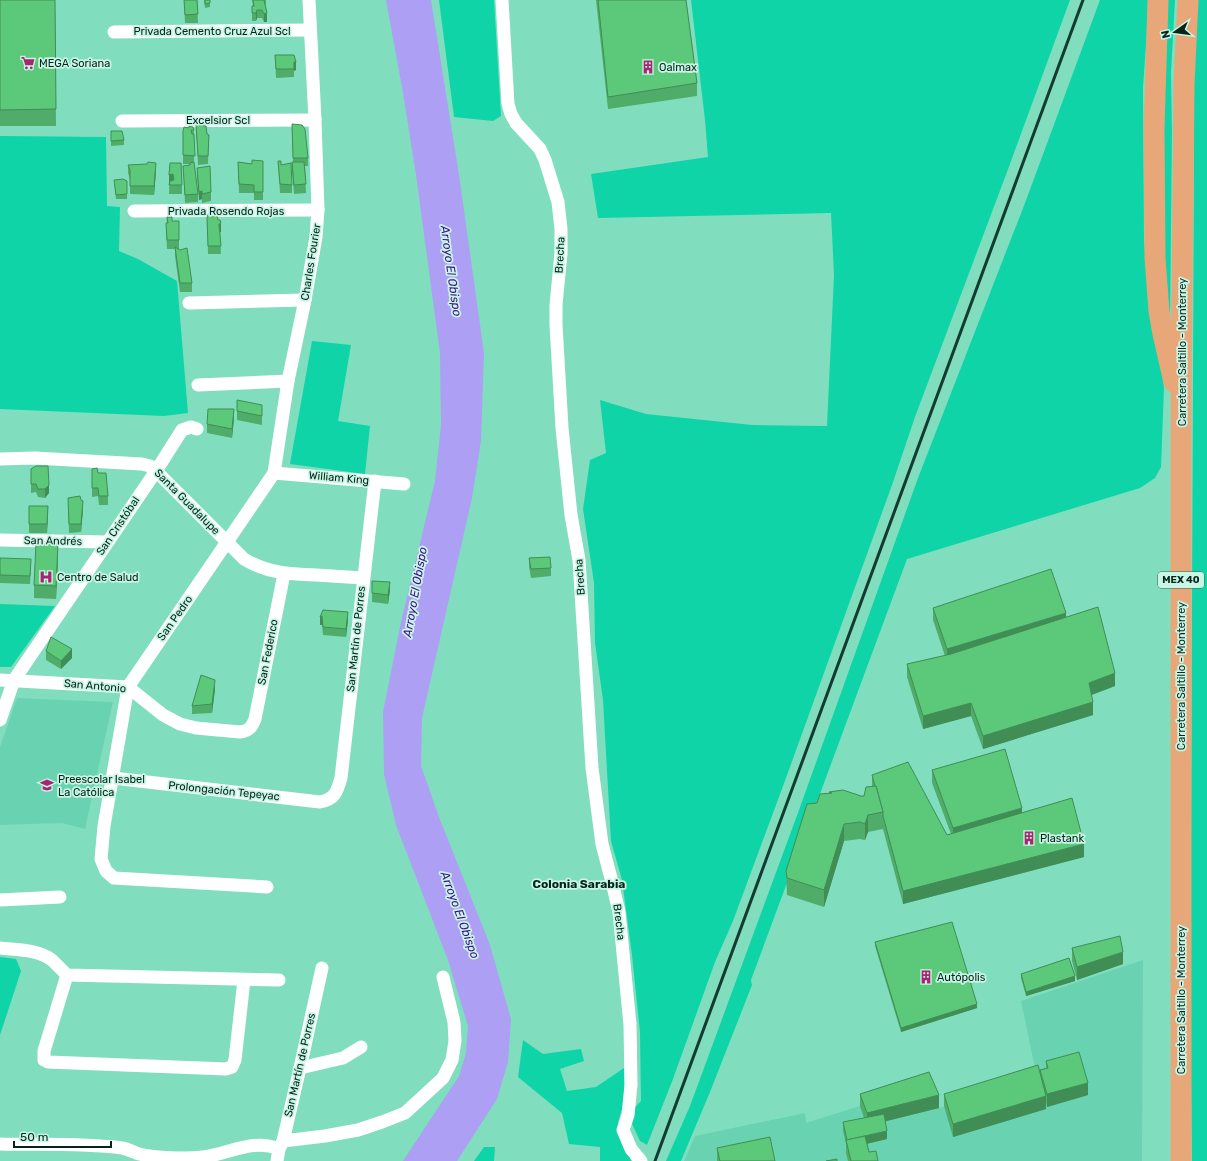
<svg xmlns="http://www.w3.org/2000/svg" width="1207" height="1161" font-family="Rubik,sans-serif">
<rect width="100%" height="100%" fill="#80debf"/>
<g fill="#69d3b1">
<polygon points="17,698 113,702 85,829 62,823 0,825 0,747"/>
<polygon points="1143,960 1142,1161 684,1161 695,1136 805,1113 806,1123 929,1084 940,1108 1037,1078 1021,1001"/>
</g>
<g fill="#0ed4a8">
<polygon points="439,0 494,0 501,116 493,121 454,117"/>
<polygon points="691,0 1070,0 1007,172 915,417 892,485 786,778 733,921 715,962 673,1079 647,1145 640,1141 628,1115 641,1101 640,1032 632,955 622,880 611,841 603,700 595,643 594,583 583,509 590,460 606,453 600,400 646,414 752,425 827,426 834,275 831,213 598,218 591,174 708,157 705,120"/>
<polygon points="1100,0 1149,0 1143,88 1144,241 1150,304 1160,356 1164,388 1161,467 1155,478 1140,488 907,559 751,980 752,985 710,1092 681,1161 666,1161 690,1106 799,810 918,478 1025,203"/>
<polygon points="1168,0 1175,0 1171,73 1172,133 1170,327 1164,302 1164,84"/>
<polygon points="1196,0 1207,0 1207,1161 1192,1161 1190,988 1191,842 1194,139 1192,92"/>
<polygon points="0,136 106,137 107,206 120,207 119,251 138,259 177,281 188,413 164,416 0,409"/>
<polygon points="312,341 351,345 338,421 370,426 365,474 290,464"/>
<polygon points="0,604 55,606 11,667 0,667"/>
<polygon points="0,957 16,959 21,971 0,1035"/>
<polygon points="523,1040 543,1054 581,1049 584,1061 560,1069 567,1091 596,1087 624,1068 625,1098 618,1123 631,1161 600,1161 600,1147 569,1144 562,1113 518,1077"/>
<polygon points="484,1147 495,1147 494,1161 474,1161"/>
</g>
<polygon fill="#ac9ff4" points="386,0 431,0 459,175 484,353 481,441 472,498 422,718 421,766 439,817 490,945 511,1019 508,1062 497,1099 457,1161 403,1161 459,1076 466,1053 468,1026 448,960 396,825 384,774 383,712 401,622 435,481 441,425 440,353 416,175 403,93"/>
<g fill="none" stroke-linecap="round" stroke-linejoin="round">
<g stroke="#fff" stroke-width="13">
<polyline points="502,0 508,104 511,114 516,123 540,149 545,160 558,202 561,229 561,253 556,305 556,325 562,428 571,515 579,560 592,768 602,844 612,882 619,912 630,1025 631,1085 628,1115 623,1130 631,1149 641,1161"/>
<polyline points="114,32 310,30"/>
<polyline points="122,121 315,120"/>
<polyline points="134,211 318,210"/>
<polyline points="189,303 305,300"/>
<polyline points="198,385 288,381"/>
<path d="M0,459L35,458L142,464L150,466L156,471L244,559C267,573 289,574 316,575C332,576 347,577 363,578"/>
<polyline points="274,473 404,484"/>
<polyline points="0,540 107,542"/>
<path d="M0,680L128,687L163,715L180,724L196,728L240,732C249,731 252,727 255,719L284,574"/>
<polyline points="0,720 14,680 156,471 182,430 191,427 197,429"/>
<path d="M113,778L320,802C335,799 337,792 341,778L375,481"/>
<polyline points="267,887 114,878 106,871 101,859 104,826 128,687 274,473 288,381 305,300 316,237 318,210 315,120 309,0"/>
<polyline points="0,900 60,897"/>
<path d="M0,948C17,950 37,949 52,960C57,965 62,970 67,975L279,980"/>
<polyline points="67,975 44,1051 44,1060 48,1062 226,1069 232,1067 235,1060 244,980"/>
<polyline points="300,1068 343,1058 361,1047"/>
<polyline points="283,1141 325,1136 358,1130 382,1122 405,1113 443,1078 452,1060 455,1041 454,1022 443,977"/>
<path d="M0,1144C40,1145 82,1143 122,1148C128,1149 133,1152 139,1154C156,1158 185,1159 203,1157C230,1154 252,1138 279,1149"/>
<polyline points="277,1161 279,1149 283,1141 300,1068 322,968"/>
</g>
<g stroke="#e8a778" stroke-width="21">
<polyline points="1158,0 1154,128 1155,258 1159,311 1163,334 1174,382"/>
<polyline points="1181,1161 1181,402 1184,84 1188,0"/>
</g>
<polyline stroke="#143b2f" stroke-width="3" points="655,1161 1083,0"/>
</g>
<g fill="#4fad69">
<polygon points="0,0 55,0 56,126 0,126"/>
<polygon points="184,0 197,0 198,23 185,23"/>
<polygon points="204,0 210,0 210,7 205,8"/>
<polygon points="252,0 266,0 266,6 267,22 264,22 262,18 257,18 256,21 252,21 252,13 253,6"/>
<polygon points="596,0 686,0 697,83 697,96 608,109"/>
<polygon points="275,55 294,55 296,70 294,71 294,77 276,78"/>
<polygon points="292,124 308,158 308,166 305,166 306,193 294,194 292,171 292,162 293,162"/>
<polygon points="196,125 207,134 209,135 208,164 198,165"/>
<polygon points="194,130 194,164 198,194 198,202 185,203 183,166 190,165 190,164 183,164 183,131"/>
<polygon points="111,131 124,140 124,145 111,146"/>
<polygon points="263,161 263,200 254,200 254,193 239,193 238,162 252,164"/>
<polygon points="278,161 281,165 292,185 292,193 280,193"/>
<polygon points="170,163 182,185 182,194 169,194"/>
<polygon points="128,165 156,171 154,195 130,194 130,179 128,173"/>
<polygon points="197,168 211,192 211,201 202,203 202,199 199,200 197,176"/>
<polygon points="114,180 127,181 127,199 116,199"/>
<polygon points="167,217 172,221 179,221 179,249 177,249 192,283 192,292 180,292 175,256 175,249 167,249 166,232"/>
<polygon points="211,217 221,232 220,232 221,254 208,254 207,218"/>
<polygon points="262,405 262,425 237,420 237,411"/>
<polygon points="234,418 232,438 207,433 207,424"/>
<polygon points="31,469 49,493 45,498 38,497 36,492 31,493"/>
<polygon points="92,469 98,473 108,496 108,505 99,505 98,496 92,497"/>
<polygon points="81,500 83,509 81,532 69,533 68,506"/>
<polygon points="29,506 48,514 47,533 29,533"/>
<polygon points="58,557 56,599 34,598 34,585"/>
<polygon points="0,558 31,567 30,584 0,583"/>
<polygon points="529,558 551,568 551,576 531,578 529,567"/>
<polygon points="372,581 390,590 388,604 372,602"/>
<polygon points="933,608 1066,617 1115,686 1091,695 1093,715 983,749 971,716 923,729 907,677 907,664 945,656 933,620"/>
<polygon points="320,617 348,620 346,637 323,635 322,625 320,625"/>
<polygon points="46,651 72,658 61,669 46,660"/>
<polygon points="215,689 212,713 192,714 192,706"/>
<polygon points="932,770 1022,813 1084,857 903,904 883,829 868,832 865,840 860,839 844,841 824,907 787,895 786,871 817,803 829,793 829,792 861,796 864,796 872,786 872,775 947,835 951,834 932,783"/>
<polygon points="875,942 977,1008 901,1032 875,946"/>
<polygon points="1072,948 1123,964 1077,980 1072,961"/>
<polygon points="1021,974 1075,981 1026,996 1021,978"/>
<polygon points="1046,1061 1088,1095 1047,1107 1046,1101 1046,1109 953,1137 944,1106 944,1094 1040,1076 1040,1070 1046,1068"/>
<polygon points="860,1094 939,1108 885,1121 887,1139 867,1144 869,1152 878,1161 848,1161 846,1153 846,1144 843,1131 843,1122 864,1118 860,1106"/>
<polygon points="717,1148 775,1161 717,1161"/>
</g>
<g fill="#408d55">
<polygon points="257,10 257,18 256,21 256,13"/>
<polygon points="267,13 267,22 264,22 264,14"/>
<polygon points="294,62 296,62 296,70 294,71"/>
<polygon points="156,163 156,171 154,195 154,186"/>
<polygon points="173,174 173,183 169,184 169,175"/>
<polygon points="202,191 202,199 199,200 199,192"/>
<polygon points="221,223 221,232 219,233 219,224"/>
<polygon points="234,409 234,418 232,438 232,429"/>
<polygon points="49,485 49,493 45,498 45,489"/>
<polygon points="83,501 83,509 81,532 81,524"/>
<polygon points="48,506 48,514 47,533 47,524"/>
<polygon points="58,544 58,557 56,599 56,586"/>
<polygon points="390,582 390,590 388,604 388,595"/>
<polygon points="348,612 348,620 346,637 346,629"/>
<polygon points="1066,613 1066,626 947,661 947,649"/>
<polygon points="322,616 322,625 320,625 320,617"/>
<polygon points="72,649 72,658 61,669 61,661"/>
<polygon points="1115,673 1115,686 1089,696 1089,683"/>
<polygon points="215,680 215,689 212,713 212,704"/>
<polygon points="1093,702 1093,715 983,749 983,736"/>
<polygon points="971,703 971,716 923,729 923,716"/>
<polygon points="1022,808 1022,821 953,841 953,828"/>
<polygon points="868,815 868,832 865,840 865,824"/>
<polygon points="844,824 844,841 824,907 824,890"/>
<polygon points="1084,844 1084,857 903,904 903,891"/>
<polygon points="1123,952 1123,964 1077,980 1077,967"/>
<polygon points="1075,976 1075,981 1026,996 1026,992"/>
<polygon points="977,1004 977,1008 901,1032 901,1028"/>
<polygon points="1088,1083 1088,1095 1047,1107 1047,1094"/>
<polygon points="939,1095 939,1108 867,1126 867,1113"/>
<polygon points="1046,1096 1046,1109 953,1137 953,1124"/>
<polygon points="887,1131 887,1139 848,1148 847,1140"/>
</g>
<g fill="#5cc97a" stroke="#408d55">
<polygon points="0,0 55,0 56,109 0,110"/>
<polygon points="184,0 197,0 198,14 185,15"/>
<polygon points="205,0 210,0 210,3 205,4"/>
<polygon points="253,0 264,0 267,13 264,14 262,10 257,10 256,13 252,13 252,6 254,6"/>
<polygon points="598,0 686,0 697,83 608,97"/>
<polygon points="275,55 294,55 296,62 294,62 294,69 276,69"/>
<polygon points="292,124 302,125 305,129 308,158 293,158"/>
<polygon points="196,125 206,126 207,134 209,135 208,156 198,156"/>
<polygon points="189,126 193,127 194,130 191,130 192,134 194,134 195,156 183,155 183,131 184,127 189,128"/>
<polygon points="111,131 122,131 124,140 111,141"/>
<polygon points="252,160 263,161 263,192 254,192 254,185 239,184 238,162 252,164"/>
<polygon points="278,161 281,161 281,165 291,163 292,185 280,184"/>
<polygon points="148,162 156,163 154,186 130,186 130,170 128,165 147,164"/>
<polygon points="194,162 198,194 185,195 183,166 190,165 190,163"/>
<polygon points="292,162 304,162 306,184 294,185"/>
<polygon points="170,163 181,163 182,185 169,185 170,181 174,180 173,174 169,175"/>
<polygon points="210,166 211,192 202,194 202,191 199,192 197,168"/>
<polygon points="123,179 127,181 127,194 116,195 114,180"/>
<polygon points="211,213 211,217 217,216 218,220 220,220 221,223 219,224 221,246 208,246 207,218 208,214"/>
<polygon points="167,217 172,217 172,221 179,221 179,240 167,240 166,223 168,223"/>
<polygon points="175,247 180,250 187,248 192,283 180,283"/>
<polygon points="237,400 262,405 262,416 237,411"/>
<polygon points="208,409 234,409 232,429 207,424"/>
<polygon points="36,466 48,466 49,485 45,489 38,489 36,484 31,484 31,469"/>
<polygon points="97,468 98,473 106,473 108,496 99,496 98,488 92,488 92,469"/>
<polygon points="80,496 81,500 83,501 81,524 69,524 68,498"/>
<polygon points="29,506 48,506 47,524 29,524"/>
<polygon points="36,544 58,544 56,586 34,585"/>
<polygon points="550,557 551,568 531,569 529,558"/>
<polygon points="0,558 31,559 30,576 0,575"/>
<polygon points="1051,569 1066,613 947,649 933,608"/>
<polygon points="372,581 390,582 388,595 372,593"/>
<polygon points="1098,607 1115,673 1089,683 1093,702 983,736 971,703 923,716 907,664 951,654"/>
<polygon points="323,610 348,612 346,629 323,627 322,616 320,617"/>
<polygon points="51,637 72,649 61,661 46,651"/>
<polygon points="201,675 215,680 212,704 192,706"/>
<polygon points="1005,749 1022,808 953,828 932,770"/>
<polygon points="908,762 947,835 1072,798 1084,844 903,891 883,816 883,812 876,786 875,786 872,775"/>
<polygon points="876,786 883,812 868,815 865,824 860,822 844,824 824,890 787,878 786,871 807,804 817,803 820,794 832,793 829,792 843,790 861,796 864,796 866,787"/>
<polygon points="952,922 977,1004 901,1028 875,942"/>
<polygon points="1120,936 1123,952 1077,967 1072,948"/>
<polygon points="1069,958 1075,976 1026,992 1021,974"/>
<polygon points="1079,1052 1088,1083 1047,1094 1040,1070 1048,1068 1046,1061"/>
<polygon points="1038,1065 1046,1096 953,1124 944,1094"/>
<polygon points="929,1072 939,1095 867,1113 860,1094"/>
<polygon points="884,1114 887,1131 847,1140 843,1122"/>
<polygon points="865,1136 869,1152 876,1151 878,1161 851,1161 846,1140"/>
<polygon points="770,1137 775,1161 720,1161 717,1148"/>
<polygon points="837,1159 837,1161 826,1161"/>
</g>
<defs>
<g id="supermarket-bare" transform="scale(1.08)"><path d="M-6-5.5h2.5l.6 2H6L4.5 2H-2.5L-4.4-4H-6ZM-1.5 3.2a1.3 1.3 0 1 0 .1 0ZM3 3.2a1.3 1.3 0 1 0 .1 0Z" fill="#a82571" stroke="#c8f5e4" stroke-width="2.5" paint-order="stroke"/></g>
<g id="building-bare" transform="scale(1.08)"><path d="M-4-6H4V6H1V3H-1V6H-4ZM-2.5-4.3h1.7v1.8h-1.7ZM.8-4.3h1.7v1.8H.8ZM-2.5-1h1.7V.8h-1.7ZM.8-1h1.7V.8H.8Z" fill="#a82571" stroke="#c8f5e4" stroke-width="2.5" paint-order="stroke"/></g>
<g id="hospital-bare" transform="scale(1.08)"><path d="M-5-5h3v3.5h4V-5h3V5h-3V1.5h-4V5h-3Z" fill="#a82571" stroke="#c8f5e4" stroke-width="2.5" paint-order="stroke"/></g>
<g id="school-bare" transform="scale(1.08)"><path d="M0-5L7-2L0 1L-7-2ZM-4 1L0 2.5L4 1V4Q0 6-4 4Z" fill="#a82571" stroke="#c8f5e4" stroke-width="2.5" paint-order="stroke"/></g>
</defs>
<g fill-rule="evenodd">
<use href="#supermarket-bare" x="28" y="63"/>
<use href="#building-bare" x="648" y="67"/>
<use href="#hospital-bare" x="46" y="577"/>
<use href="#school-bare" x="47" y="785"/>
<use href="#building-bare" x="1029" y="838"/>
<use href="#building-bare" x="926" y="977"/>
</g>
<g text-anchor="middle" dominant-baseline="central" stroke-width="3.5" stroke-linejoin="round" paint-order="stroke">
<rect fill="#c8f5e4" stroke="#406357" stroke-width="1" x="1158" y="572" width="46" height="16" rx="3"/>
<g font-size="10" font-weight="bold" fill="#05241b">
<text x="1181" y="580">MEX 40</text>
</g>
<g font-size="11" fill="#05241b" stroke="#c8f5e4">
<text x="212" y="31">Privada Cemento Cruz Azul Scl</text>
<text x="218" y="120">Excelsior Scl</text>
<text x="226" y="211">Privada Rosendo Rojas</text>
<text transform="translate(560 255) rotate(-87)">Brecha</text>
<text transform="translate(311 262) rotate(-81)">Charles Fourier</text>
<text transform="translate(1182 352) rotate(-90)">Carretera Saltillo - Monterrey</text>
<text transform="translate(339 478) rotate(5)">William King</text>
<text transform="translate(187 502) rotate(45)">Santa Guadalupe</text>
<text transform="translate(118 526) rotate(-56)">San Cristóbal</text>
<text transform="translate(53 541) rotate(1)">San Andrés</text>
<text transform="translate(580 577) rotate(-94)">Brecha</text>
<text transform="translate(175 618) rotate(-55)">San Pedro</text>
<text transform="translate(356 639) rotate(-84)">San Martín de Porres</text>
<text transform="translate(268 652) rotate(-79)">San Federico</text>
<text transform="translate(1181 676) rotate(-90)">Carretera Saltillo - Monterrey</text>
<text transform="translate(95 686) rotate(5)">San Antonio</text>
<text transform="translate(224 791) rotate(6)">Prolongación Tepeyac</text>
<text transform="translate(619 922) rotate(83)">Brecha</text>
<text transform="translate(1181 1000) rotate(-90)">Carretera Saltillo - Monterrey</text>
<text transform="translate(300 1065) rotate(-77)">San Martín de Porres</text>
</g>
<g font-size="11" fill="#05241b" stroke="#c8f5e4" text-anchor="start">
<text x="39" y="63">MEGA Soriana</text>
<text x="659" y="67">Oalmax</text>
<text x="57" y="577">Centro de Salud</text>
<text x="58" y="779">Preescolar Isabel<tspan x="58" dy="13">La Católica</tspan></text>
<text x="1040" y="838">Plastank</text>
<text x="937" y="977">Autópolis</text>
</g>
<g font-size="12" font-style="italic" fill="#3e0a8b" stroke="#c8f5e4">
<text transform="translate(451 271) rotate(82)">Arroyo El Obispo</text>
<text transform="translate(415 592) rotate(-80)">Arroyo El Obispo</text>
<text transform="translate(460 915) rotate(70)">Arroyo El Obispo</text>
</g>
<g font-size="12" font-weight="bold" fill="#05241b" stroke="#c8f5e4">
<text x="579" y="884">Colonia Sarabia</text>
</g>
</g>
<g transform="translate(1175 32) rotate(256)" stroke="#c8f5e4" stroke-width="3" paint-order="stroke">
<path d="M0-3L7 15L0 10L-7 15Z" fill="#05241b"/>
<text y="-6" font-size="11" font-weight="bold" text-anchor="middle" fill="#05241b">N</text>
</g>
<path d="M14 1141v6h97v-6" fill="none" stroke="#05241b" stroke-width="2"/>
<text x="20" y="1141" font-size="12" fill="#05241b" stroke="#c8f5e4" stroke-width="3" paint-order="stroke">50 m</text>
</svg>
